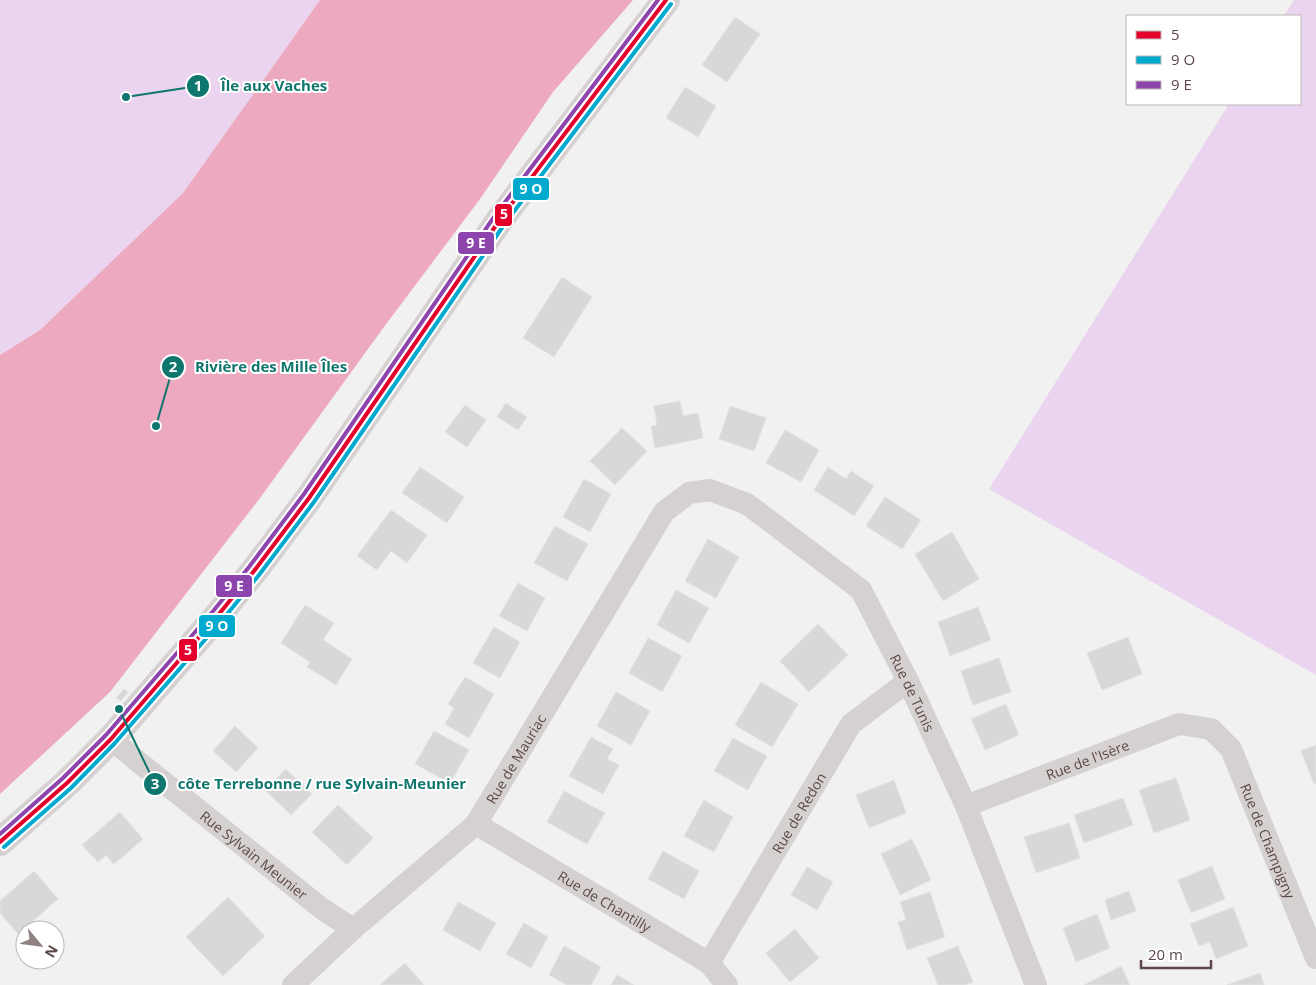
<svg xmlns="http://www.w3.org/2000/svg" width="1316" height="985" font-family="'Open Sans',sans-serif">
<rect width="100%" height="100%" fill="#f0f1f0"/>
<g fill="#ebd4ef">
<polygon points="0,0 320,0 183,193 40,330 0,355"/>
<polygon points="1294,0 1316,0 1316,675 989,489 1229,104 1300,104 1300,16 1284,16"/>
</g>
<polygon fill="#eda9c0" points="320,0 633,0 553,92 480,199 381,331 260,498 110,692 0,794 0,355 40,330 183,193"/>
<g fill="#d9d7d7" stroke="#e3e2e2">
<polygon points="735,17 760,34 727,82 702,65"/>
<polygon points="685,87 716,106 698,137 666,118"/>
<polygon points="562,277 592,297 554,357 523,338"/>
<polygon points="680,401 683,416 698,413 703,438 655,448 651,426 657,425 654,406"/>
<polygon points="506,403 527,417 518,430 497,417"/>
<polygon points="465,405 486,420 467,447 445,432"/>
<polygon points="730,406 766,418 754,451 719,439"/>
<polygon points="622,428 647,451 615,485 590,461"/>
<polygon points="785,430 819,450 801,482 766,463"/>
<polygon points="420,467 464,497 447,523 402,493"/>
<polygon points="828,467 846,479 851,471 874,486 854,516 814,490"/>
<polygon points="584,479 611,494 590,532 563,517"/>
<polygon points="885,497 921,520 902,549 866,526"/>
<polygon points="391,510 427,535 407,563 391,551 377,570 357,556"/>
<polygon points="555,526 588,544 567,581 534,563"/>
<polygon points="952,532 979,579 943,601 915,554"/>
<polygon points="708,539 739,557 716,598 685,581"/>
<polygon points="518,583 545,598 527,631 499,616"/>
<polygon points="676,590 709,608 689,643 657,625"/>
<polygon points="305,605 334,623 323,640 352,659 336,685 307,667 310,662 281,643"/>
<polygon points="978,607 991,640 950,656 938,622"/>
<polygon points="818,624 848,655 809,692 780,661"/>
<polygon points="494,627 520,642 500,678 473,663"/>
<polygon points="1128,637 1142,674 1102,690 1087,653"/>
<polygon points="648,638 682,656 662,692 629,673"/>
<polygon points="999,658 1011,692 973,705 961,671"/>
<polygon points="465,677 494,694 469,738 445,724 454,708 448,704"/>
<polygon points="761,682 798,704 772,747 735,725"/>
<polygon points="124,689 128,692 121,701 116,698"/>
<polygon points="616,692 650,711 631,745 597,726"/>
<polygon points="1006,704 1019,735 985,750 971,719"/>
<polygon points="235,726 258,748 236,772 213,751"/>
<polygon points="434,731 469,750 450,783 415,764"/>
<polygon points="591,737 613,749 607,759 619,765 603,794 569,776"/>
<polygon points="733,738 767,756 748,790 714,771"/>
<polygon points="1316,745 1316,783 1314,784 1301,751"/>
<polygon points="286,769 312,794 291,815 265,790"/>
<polygon points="1176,778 1190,820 1154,833 1139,790"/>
<polygon points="894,780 906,813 869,828 856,795"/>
<polygon points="564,791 605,813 587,844 547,822"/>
<polygon points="1123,798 1133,825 1084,843 1074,815"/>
<polygon points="704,800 733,817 714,852 684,836"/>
<polygon points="338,805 373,838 347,865 312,832"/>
<polygon points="120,812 143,839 114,864 106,855 98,862 82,845"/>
<polygon points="1069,823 1080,858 1036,873 1024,837"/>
<polygon points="912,839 931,880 900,895 881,854"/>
<polygon points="663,851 699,871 684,899 648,879"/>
<polygon points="1212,866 1225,899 1191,913 1178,880"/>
<polygon points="807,867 833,882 817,910 791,895"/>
<polygon points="34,871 58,899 18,934 0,913 0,901"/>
<polygon points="1129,891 1136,911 1111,920 1105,900"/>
<polygon points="930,892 945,937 907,950 898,922 906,920 900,902"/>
<polygon points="228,897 265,936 223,976 186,937"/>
<polygon points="458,902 496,923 480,951 443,930"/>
<polygon points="1233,907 1248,946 1216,959 1210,942 1199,946 1190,924"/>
<polygon points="1097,914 1110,948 1076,962 1063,928"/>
<polygon points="524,923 548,937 531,968 506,954"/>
<polygon points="795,929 819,958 790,982 766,953"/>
<polygon points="564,946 601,967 591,985 567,985 549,975"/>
<polygon points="958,946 973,982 965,985 938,985 927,958"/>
<polygon points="405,963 424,985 380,985"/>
<polygon points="1121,966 1130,985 1084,985"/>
<polygon points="1260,973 1264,985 1227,985"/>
<polygon points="617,975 634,985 611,985"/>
</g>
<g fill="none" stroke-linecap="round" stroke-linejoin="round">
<g stroke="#d6d1d1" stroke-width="22">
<path id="s1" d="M111,739L141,764L321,908L353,929"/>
<path id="s2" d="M966,806L1179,724L1211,729L1231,749L1316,958"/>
<path id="s3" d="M476,824L709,963L727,985"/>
<path id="s4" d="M709,963L851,724L908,681"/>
<path id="s5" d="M293,985L353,929L476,824L664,512L689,493L710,490L747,504L861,590L908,681L966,806L1036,985"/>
</g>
<polyline stroke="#d6d0d1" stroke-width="28" points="0,842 67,783 111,739 219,614 254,571 309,498 501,218 666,0"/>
<g stroke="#fff" stroke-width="8">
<polyline id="bus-1" points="0,842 67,783 111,739 219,614 254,571 309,498 501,218 666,0"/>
</g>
<g stroke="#fff" stroke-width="8">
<polyline id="bus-2" points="4,847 71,788 115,743 224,618 259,575 314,502 506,222 671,4"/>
</g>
<g stroke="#fff" stroke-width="8">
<polyline id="bus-3" points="0,834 63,778 106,735 214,610 249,567 304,494 496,214 658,0"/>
</g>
<use href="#bus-1" stroke="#e4002b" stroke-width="4"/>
<use href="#bus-2" stroke="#00a9ce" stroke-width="4"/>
<use href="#bus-3" stroke="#8e44ad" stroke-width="4"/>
</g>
<g text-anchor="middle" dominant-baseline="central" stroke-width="4" stroke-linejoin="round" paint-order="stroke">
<g font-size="14" fill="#5d4749" stroke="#fff">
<text stroke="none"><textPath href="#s5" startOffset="958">Rue de Tunis</textPath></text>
<text stroke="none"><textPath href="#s5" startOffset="320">Rue de Mauriac</textPath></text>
<text stroke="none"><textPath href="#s2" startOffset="130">Rue de l'Isère</textPath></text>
<text stroke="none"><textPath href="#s4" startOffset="175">Rue de Redon</textPath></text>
<text stroke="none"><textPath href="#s2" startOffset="388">Rue de Champigny</textPath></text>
<text stroke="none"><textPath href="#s1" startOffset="184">Rue Sylvain Meunier</textPath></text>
<text stroke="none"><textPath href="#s3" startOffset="150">Rue de Chantilly</textPath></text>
</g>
</g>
<path fill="none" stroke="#0f766e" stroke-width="2" d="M126 97L198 86M156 426L173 367M119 709L155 784"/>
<g fill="#0f766e" stroke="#fff" stroke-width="2">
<circle cx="126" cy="97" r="5"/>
<circle cx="156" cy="426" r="5"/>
<circle cx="119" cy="709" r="5"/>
<circle cx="198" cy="86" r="12"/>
<circle cx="173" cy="367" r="12"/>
<circle cx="155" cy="784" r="12"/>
</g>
<g font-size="15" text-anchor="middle" font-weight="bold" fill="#fff">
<text x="198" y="91">1</text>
<text x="173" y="372">2</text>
<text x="155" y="789">3</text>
</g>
<g font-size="15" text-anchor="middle" font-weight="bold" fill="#0f766e" stroke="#fff" stroke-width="4" stroke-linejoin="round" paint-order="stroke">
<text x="274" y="91">Île aux Vaches</text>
<text x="271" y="372">Rivière des Mille Îles</text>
<text x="322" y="789">côte Terrebonne / rue Sylvain-Meunier</text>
</g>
<g stroke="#fff" stroke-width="2">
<rect x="512" y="177" width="38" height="24" rx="5" fill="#00a9ce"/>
<rect x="494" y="203" width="19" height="24" rx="5" fill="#e4002b"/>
<rect x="457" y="231" width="38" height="24" rx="5" fill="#8e44ad"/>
<rect x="215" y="574" width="38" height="24" rx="5" fill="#8e44ad"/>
<rect x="198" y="614" width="38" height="24" rx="5" fill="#00a9ce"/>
<rect x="178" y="638" width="20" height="24" rx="5" fill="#e4002b"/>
</g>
<g font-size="14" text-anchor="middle" font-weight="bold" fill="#fff">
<text x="531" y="194">9 O</text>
<text x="504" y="219">5</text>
<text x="476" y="248">9 E</text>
<text x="234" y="591">9 E</text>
<text x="217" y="631">9 O</text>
<text x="188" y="655">5</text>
</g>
<rect x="1126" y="15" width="175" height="90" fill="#ffffff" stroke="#beb5b6"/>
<rect x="1136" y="31" width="25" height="8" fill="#e4002b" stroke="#beb5b6"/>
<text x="1171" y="40" font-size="15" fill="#5d4749">5</text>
<rect x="1136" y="56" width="25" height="8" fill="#00a9ce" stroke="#beb5b6"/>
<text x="1171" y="65" font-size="15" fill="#5d4749">9 O</text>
<rect x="1136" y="81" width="25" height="8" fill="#8e44ad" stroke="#beb5b6"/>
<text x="1171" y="90" font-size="15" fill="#5d4749">9 E</text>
<g transform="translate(40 945) rotate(119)"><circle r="24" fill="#ffffff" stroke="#beb5b6"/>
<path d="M0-4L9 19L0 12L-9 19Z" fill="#908283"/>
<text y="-8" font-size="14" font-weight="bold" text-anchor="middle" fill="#5d4749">N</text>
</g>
<path d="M1141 960v8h70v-8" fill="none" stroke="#5d4749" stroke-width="2.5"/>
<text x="1148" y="960" font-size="15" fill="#5d4749" stroke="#ffffff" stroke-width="4" paint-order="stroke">20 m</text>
</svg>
